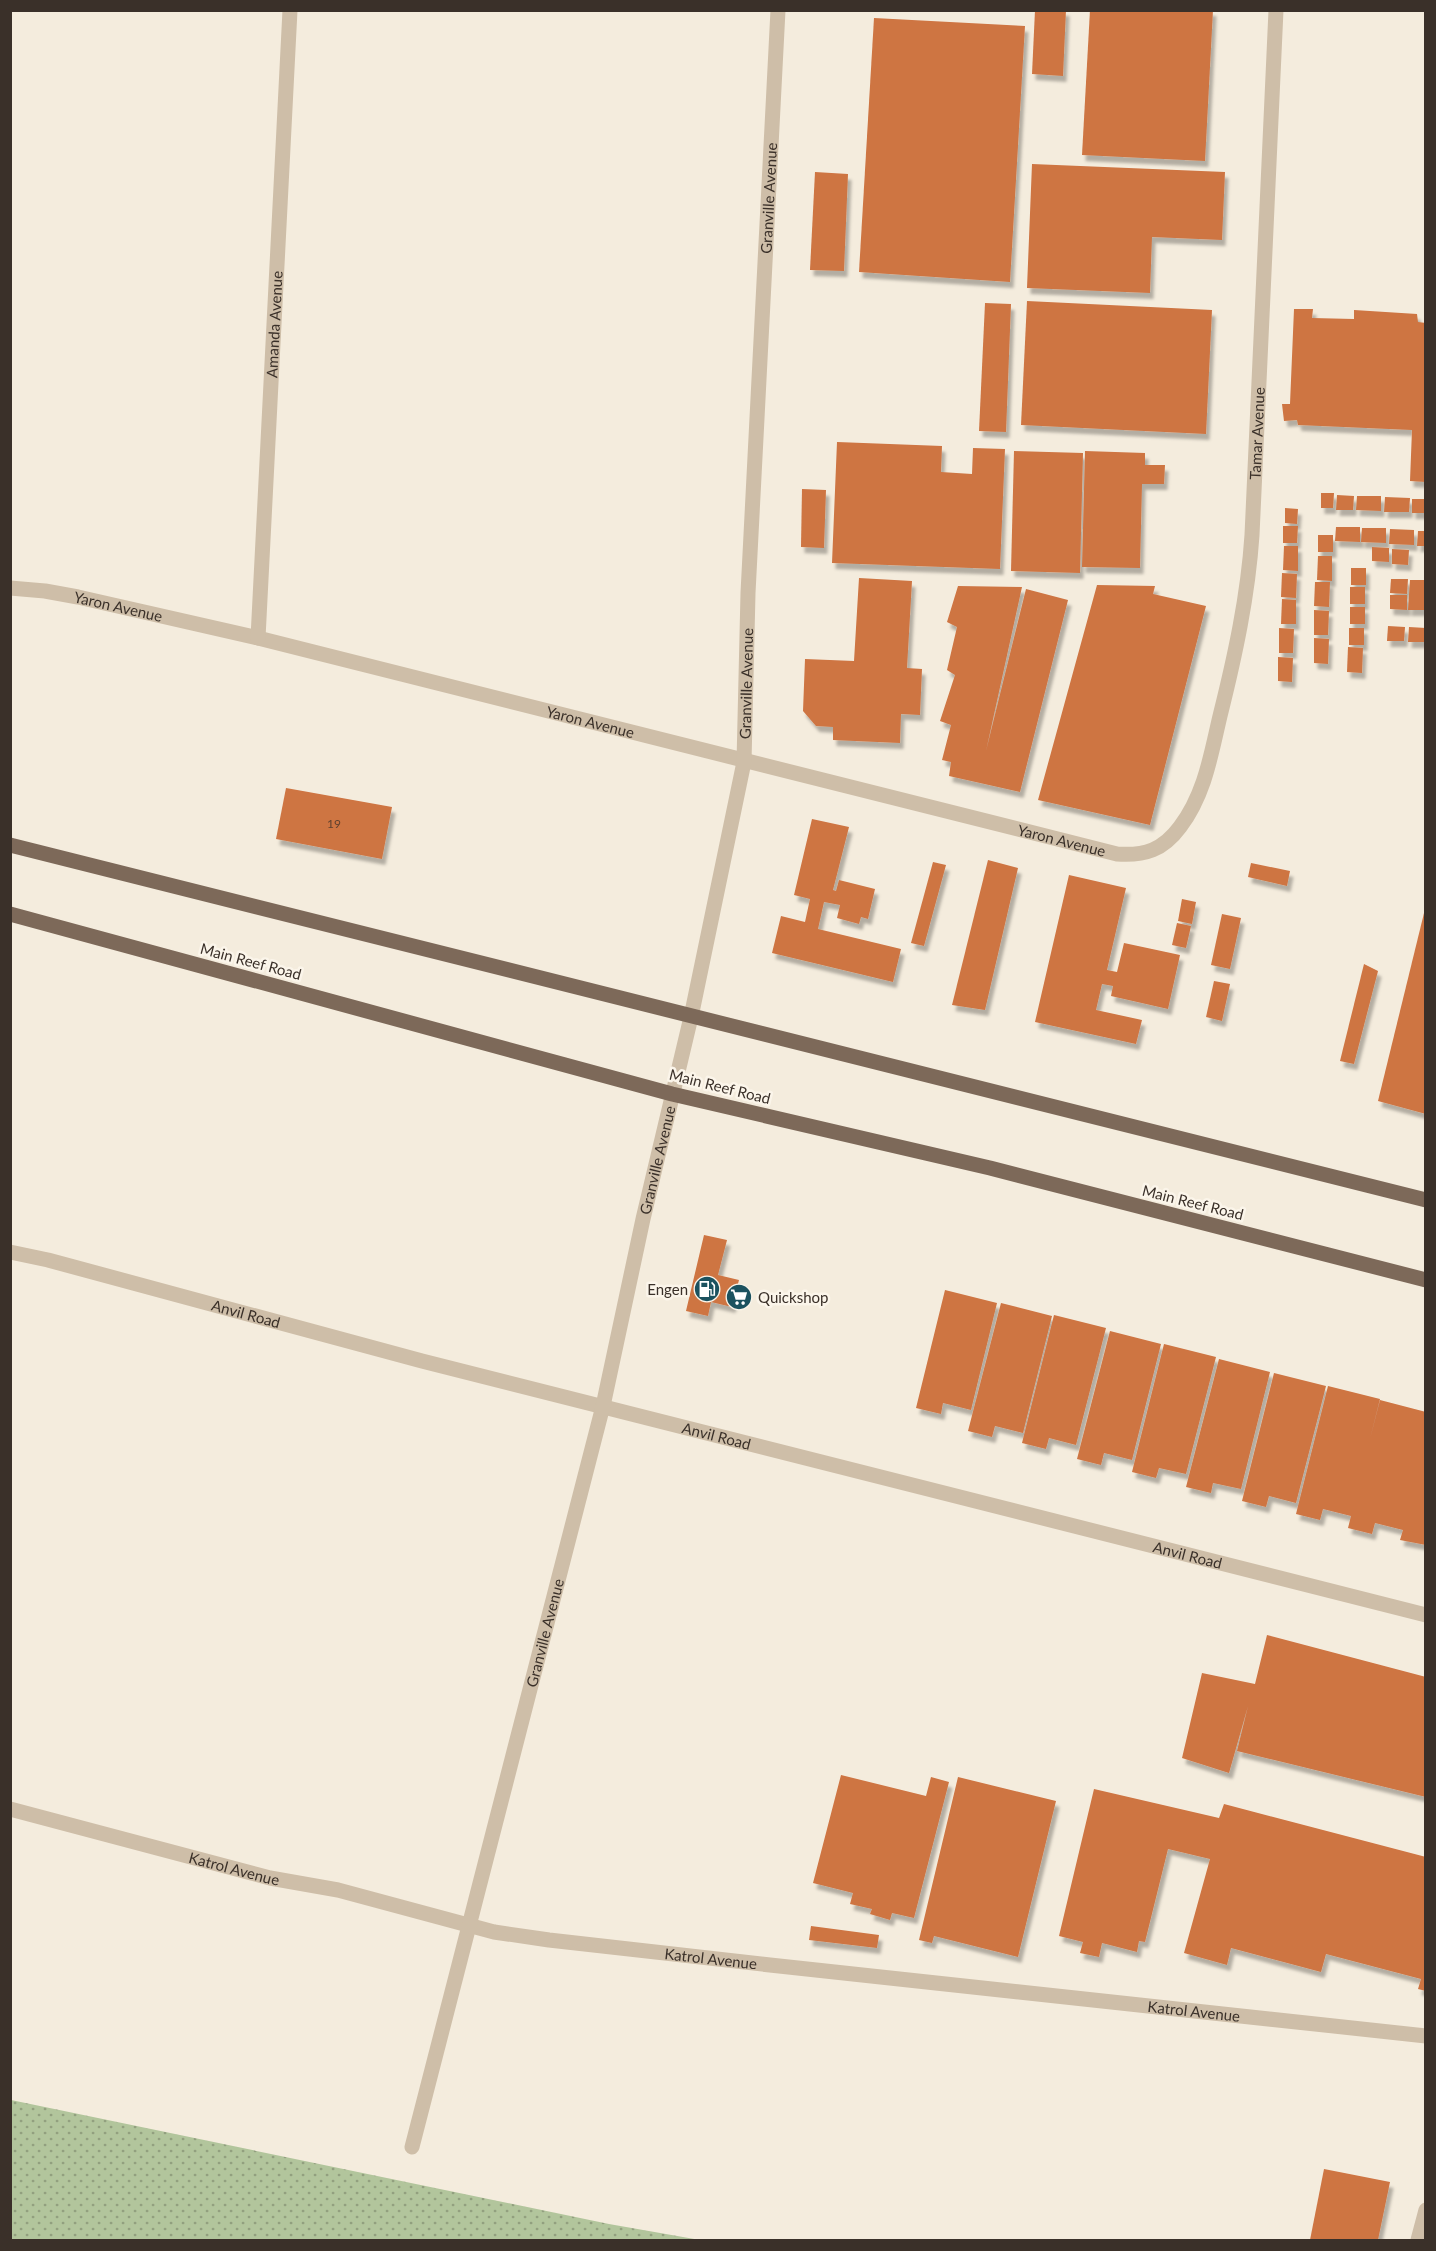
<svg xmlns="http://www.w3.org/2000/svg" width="1436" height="2251" font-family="Lato,sans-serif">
<defs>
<pattern id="grass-dots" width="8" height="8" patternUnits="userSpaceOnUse" patternTransform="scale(1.5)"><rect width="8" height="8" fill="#b2c59c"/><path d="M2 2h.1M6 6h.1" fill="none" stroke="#92a07f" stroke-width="1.8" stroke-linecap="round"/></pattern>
<filter id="shadow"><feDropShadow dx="3.5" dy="6" stdDeviation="1.5" flood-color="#0004"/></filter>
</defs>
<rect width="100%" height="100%" fill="#f4ecdd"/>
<polygon fill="url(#grass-dots)" points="11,2100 609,2224 700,2240 11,2240"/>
<g fill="#ce7442" filter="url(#shadow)">
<polygon points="1035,10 1066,10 1063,76 1032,74"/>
<polygon points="1090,10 1213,10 1205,161 1082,155"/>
<polygon points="874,18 1025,26 1010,282 859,272"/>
<polygon points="1032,164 1225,172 1222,240 1152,237 1150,293 1027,288"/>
<polygon points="815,172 848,174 844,271 810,270"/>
<polygon points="1027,301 1212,310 1206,434 1021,425"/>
<polygon points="985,303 1011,304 1006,432 979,431"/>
<polygon points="1294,309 1313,309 1312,318 1354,319 1354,310 1417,314 1418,322 1426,323 1426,482 1410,481 1412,430 1298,425 1297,420 1284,421 1282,404 1290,404"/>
<polygon points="837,442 942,446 941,472 972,474 973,448 1005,449 1000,569 832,563"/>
<polygon points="1014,451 1083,453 1080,573 1011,571"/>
<polygon points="1085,451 1145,453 1145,465 1165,465 1164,484 1142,484 1140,568 1082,567"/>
<polygon points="802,489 826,490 824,548 801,547"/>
<polygon points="1321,493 1334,493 1333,508 1321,508"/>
<polygon points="1337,495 1354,496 1353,510 1336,510"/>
<polygon points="1357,496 1381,496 1381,511 1356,510"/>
<polygon points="1385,497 1410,498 1409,512 1384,512"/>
<rect x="1412" y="499" width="14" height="14"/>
<polygon points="1285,508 1298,509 1297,524 1285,523"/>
<polygon points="1283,526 1298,526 1297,543 1283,543"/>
<polygon points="1336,527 1360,527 1360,542 1335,541"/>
<polygon points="1362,528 1386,528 1386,543 1361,542"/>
<polygon points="1390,529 1414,530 1414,545 1389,544"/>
<polygon points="1418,531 1426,531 1426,546 1417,546"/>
<rect x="1318" y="535" width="15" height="17"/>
<polygon points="1284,546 1298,546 1298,571 1283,570"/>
<polygon points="1372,547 1389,548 1389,562 1372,561"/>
<polygon points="1392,549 1409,550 1408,565 1392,564"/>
<polygon points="1318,556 1332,556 1332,581 1317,580"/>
<rect x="1351" y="568" width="15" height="17"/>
<polygon points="1282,573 1297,574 1296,598 1281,597"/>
<polygon points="859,578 912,581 907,668 922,669 920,715 901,714 900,743 833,740 833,727 816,726 803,711 805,659 854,661"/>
<polygon points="1391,579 1408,579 1407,594 1390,593"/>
<polygon points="1410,580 1426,580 1425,610 1408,610"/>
<polygon points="1315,582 1330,582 1329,607 1314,606"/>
<polygon points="1097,585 1155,586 1153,594 1206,606 1150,825 1038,800"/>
<polygon points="958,586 1022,587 986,751 1026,589 1068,600 1020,792 949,776 951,762 942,760 951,725 940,721 955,675 947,670 957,627 947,622"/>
<rect x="1350" y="587" width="15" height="17"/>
<polygon points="1390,595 1407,595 1407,610 1390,609"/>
<polygon points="1282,599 1296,600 1296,624 1281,624"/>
<rect x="1350" y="607" width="15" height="17"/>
<polygon points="1314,610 1329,611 1328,635 1314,635"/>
<polygon points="1388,626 1405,627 1404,641 1387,641"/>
<polygon points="1409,627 1426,628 1426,642 1408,642"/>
<polygon points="1279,628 1294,629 1293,653 1279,653"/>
<rect x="1349" y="628" width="15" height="17"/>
<polygon points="1314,638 1329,639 1328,664 1314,663"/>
<polygon points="1348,647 1363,648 1362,673 1347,672"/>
<polygon points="1278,657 1293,658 1292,682 1278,681"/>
<polygon points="286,788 392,807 382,859 276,839"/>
<polygon points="812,819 849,827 833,890 836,891 839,880 875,889 868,919 861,917 859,924 837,918 840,905 824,902 818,929 901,949 893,982 772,953 781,916 805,922 810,899 794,895"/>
<polygon points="988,860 1018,868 985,1010 952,1005"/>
<polygon points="933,862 946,865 924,946 911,943"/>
<polygon points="1251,863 1290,871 1287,886 1248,877"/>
<polygon points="1069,875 1126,888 1107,970 1117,972 1124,943 1180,955 1168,1009 1111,996 1113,986 1102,984 1096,1010 1142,1020 1136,1044 1035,1022"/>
<polygon points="1182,899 1196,902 1192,924 1178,921"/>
<polygon points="1425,909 1426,909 1426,1114 1378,1101"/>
<polygon points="1222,914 1241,918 1230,969 1211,965"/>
<polygon points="1177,923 1191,926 1186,948 1172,945"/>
<polygon points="1364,964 1378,971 1354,1064 1340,1061"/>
<polygon points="1214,981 1230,984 1222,1021 1206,1017"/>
<polygon points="704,1235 727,1240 718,1275 739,1280 732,1307 711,1302 708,1316 686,1311"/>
<polygon points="945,1290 997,1303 971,1410 943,1403 941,1414 916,1408"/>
<polygon points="1001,1303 1052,1316 1023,1433 995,1426 992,1437 968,1431"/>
<polygon points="1054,1315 1106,1328 1076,1445 1049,1438 1046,1449 1022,1443"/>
<polygon points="1110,1331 1161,1344 1132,1460 1104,1453 1101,1465 1077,1459"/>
<polygon points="1164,1344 1216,1357 1186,1474 1159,1468 1156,1478 1132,1472"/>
<polygon points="1219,1359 1270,1372 1241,1489 1213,1483 1211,1493 1186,1487"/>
<polygon points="1274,1373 1326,1386 1296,1503 1269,1496 1266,1507 1242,1501"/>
<polygon points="1328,1386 1380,1399 1370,1439 1380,1400 1426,1412 1426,1545 1400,1540 1403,1530 1375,1523 1372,1534 1348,1528 1351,1516 1323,1509 1320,1520 1296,1514"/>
<polygon points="1267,1635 1426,1677 1426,1797 1237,1751 1248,1706 1229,1773 1182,1758 1202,1673 1255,1684"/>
<polygon points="841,1775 926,1796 931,1777 949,1782 914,1918 892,1913 890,1920 870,1914 872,1909 850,1904 853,1893 813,1883"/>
<polygon points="958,1777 1056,1801 1018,1957 934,1936 932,1943 919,1940"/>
<polygon points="1094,1789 1219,1818 1224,1804 1426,1857 1426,1991 1418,1989 1421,1979 1326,1954 1321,1972 1231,1948 1227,1965 1184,1953 1210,1859 1168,1849 1145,1942 1139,1941 1137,1952 1102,1943 1099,1957 1080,1953 1083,1942 1059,1936"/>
<polygon points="811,1926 879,1935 877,1948 809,1940"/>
<polygon points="1324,2169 1390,2182 1378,2240 1310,2240"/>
</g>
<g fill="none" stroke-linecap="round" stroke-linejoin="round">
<g stroke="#cebea8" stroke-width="15">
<path id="s1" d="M10,588L45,591L78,597L258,638L1117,854C1145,856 1163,850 1180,827C1205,794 1211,754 1220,716C1235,656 1248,596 1252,535L1276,10"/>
<path id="s2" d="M258,638L290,10"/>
<path id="s3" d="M10,1252L48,1260L422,1361L1426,1615"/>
<path id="s4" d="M10,1809L270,1878L338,1890L494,1932L549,1940L770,1965L1426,2036"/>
<path id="s5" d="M412,2147L603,1406L643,1219L691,1017L744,762L748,593L778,10"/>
<polyline points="1418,2240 1426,2210"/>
</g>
<g stroke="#7d6959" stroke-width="15">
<polyline points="10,845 1426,1200"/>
<polyline points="10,914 672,1094 990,1168 1426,1280"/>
</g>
</g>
<defs>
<g id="fuel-disc" transform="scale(1.35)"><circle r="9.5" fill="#1b525f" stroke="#fbf5ea"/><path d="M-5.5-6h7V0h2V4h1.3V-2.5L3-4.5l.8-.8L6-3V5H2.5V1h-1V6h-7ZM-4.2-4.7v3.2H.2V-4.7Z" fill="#fff"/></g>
<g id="supermarket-disc" transform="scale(1.35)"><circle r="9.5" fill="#1b525f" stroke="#fbf5ea"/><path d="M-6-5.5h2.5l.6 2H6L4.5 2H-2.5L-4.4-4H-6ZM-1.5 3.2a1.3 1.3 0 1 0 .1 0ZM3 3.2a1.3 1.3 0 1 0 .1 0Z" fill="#fff"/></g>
</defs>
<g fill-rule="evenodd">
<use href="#fuel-disc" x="707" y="1289"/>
<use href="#supermarket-disc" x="739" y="1297"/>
</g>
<g text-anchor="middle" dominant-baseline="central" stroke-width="5" stroke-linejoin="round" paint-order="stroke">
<g font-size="12" fill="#5f412f">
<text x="334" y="823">19</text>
</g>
<g font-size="15" fill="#3a3029" stroke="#fbf5ea">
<text stroke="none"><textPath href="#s5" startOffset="1989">Granville Avenue</textPath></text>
<text stroke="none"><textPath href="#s2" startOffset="314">Amanda Avenue</textPath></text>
<text stroke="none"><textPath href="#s1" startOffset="1616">Tamar Avenue</textPath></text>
<text stroke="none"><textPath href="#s1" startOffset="110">Yaron Avenue</textPath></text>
<text stroke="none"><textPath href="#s5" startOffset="1503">Granville Avenue</textPath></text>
<text stroke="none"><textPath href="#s1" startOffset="596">Yaron Avenue</textPath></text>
<text stroke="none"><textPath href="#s1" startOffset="1082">Yaron Avenue</textPath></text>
<text transform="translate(251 961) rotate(15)">Main Reef Road</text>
<text transform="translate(720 1086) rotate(14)">Main Reef Road</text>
<text stroke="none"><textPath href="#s5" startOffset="1017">Granville Avenue</textPath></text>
<text transform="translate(1193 1202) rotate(14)">Main Reef Road</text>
<text stroke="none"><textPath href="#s3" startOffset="244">Anvil Road</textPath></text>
<text stroke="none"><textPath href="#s3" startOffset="730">Anvil Road</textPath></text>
<text stroke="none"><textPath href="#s3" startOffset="1216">Anvil Road</textPath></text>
<text stroke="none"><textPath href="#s5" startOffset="531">Granville Avenue</textPath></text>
<text stroke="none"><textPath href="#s4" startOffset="232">Katrol Avenue</textPath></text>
<text stroke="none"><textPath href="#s4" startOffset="718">Katrol Avenue</textPath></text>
<text stroke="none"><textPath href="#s4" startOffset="1204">Katrol Avenue</textPath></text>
</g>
<g font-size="15" fill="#3a3029" stroke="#fbf5ea" text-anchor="end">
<text x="688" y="1289">Engen</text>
<text x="758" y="1297" text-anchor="start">Quickshop</text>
</g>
</g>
<rect width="1436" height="2251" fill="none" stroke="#3a3029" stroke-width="24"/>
</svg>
